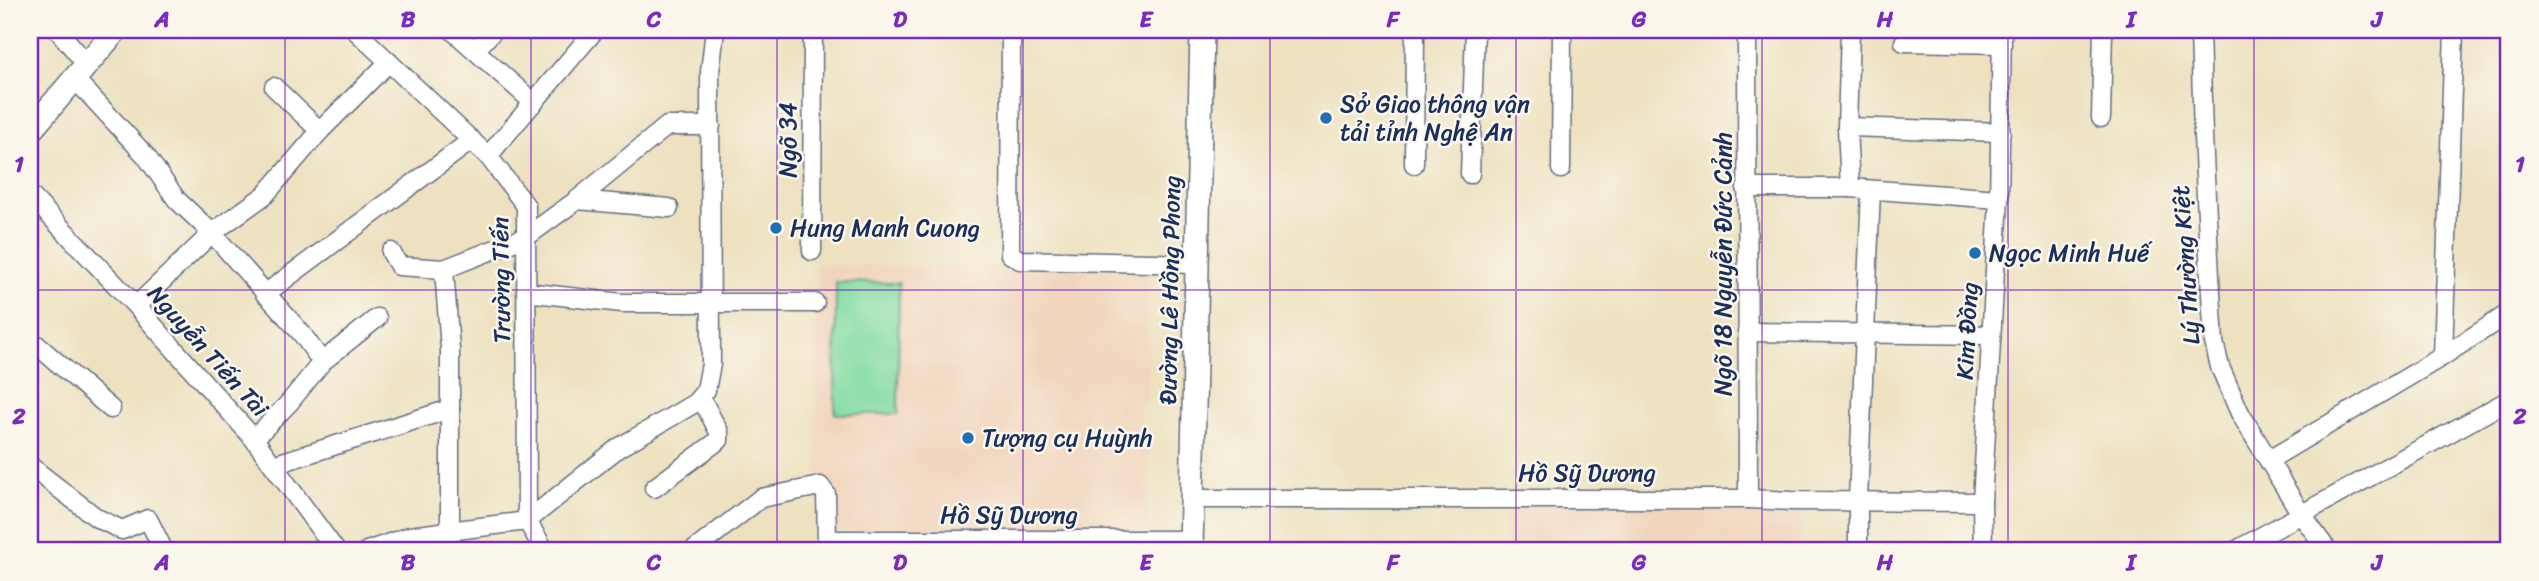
<svg xmlns="http://www.w3.org/2000/svg" width="2539" height="581" font-family="Sriracha,sans-serif">
<rect width="100%" height="100%" fill="#fbf7ec"/>
<filter id="ink" filterUnits="userSpaceOnUse"><feTurbulence type="fractalNoise" baseFrequency=".0143" numOctaves="2"/><feDisplacementMap in="SourceGraphic" scale="14" xChannelSelector="R" yChannelSelector="G"/><feConvolveMatrix kernelMatrix="1 2 1 2 8 2 1 2 1" color-interpolation-filters="sRGB"/></filter>
<filter id="wash" filterUnits="userSpaceOnUse"><feTurbulence type="fractalNoise" baseFrequency=".00686" numOctaves="4" result="noise"/><feDisplacementMap in="SourceGraphic" scale="28" xChannelSelector="R" yChannelSelector="G"/><feGaussianBlur stdDeviation="1.57" result="paint"/><feColorMatrix in="noise" values="0 0 0 0 0 0 0 0 0 0 0 0 0 0 0 0 0 1.4 0 .05"/><feComposite in="paint" operator="in"/></filter>
<g filter="url(#wash)">
<rect width="100%" height="100%" fill="#ede1c0"/>
<g fill="#f1d5bd">
<polygon points="817,265 1148,268 1148,398 1140,406 1141,443 1148,448 1147,530 832,531 830,485 816,472"/>
<polygon points="1505,504 1800,506 1800,551 1506,551"/>
</g>
<polygon fill="#82dca2" stroke="#4e8680" stroke-width="2" points="836,282 899,283 898,414 835,414"/>
</g>
<g filter="url(#ink)">
<g fill="none" stroke-linecap="round" stroke-linejoin="round">
<g stroke="#646d80" stroke-width="21">
<g id="minor">
<polyline points="58,30 86,64"/>
<polyline points="355,30 488,156 526,206 527,521 545,551"/>
<polyline points="452,30 534,103"/>
<polyline points="1011,30 1010,254 1020,260 1197,264"/>
<polyline points="1747,30 1748,499"/>
<polyline points="1850,30 1847,127 1850,188"/>
<polyline points="2200,30 2203,136 2210,277 2214,342 2220,367 2240,413 2301,514 2328,551"/>
<polyline points="1904,42 2002,44"/>
<polyline points="475,50 494,30"/>
<polyline points="74,78 146,156 177,200 212,233 302,334 322,362 289,403 254,439"/>
<polyline points="274,87 320,131"/>
<polyline points="2101,118 2103,30"/>
<polyline points="1847,127 2001,132"/>
<polyline points="488,156 595,30"/>
<polyline points="1414,164 1415,30"/>
<polyline points="1561,169 1562,30"/>
<polyline points="1470,174 1475,30"/>
<polyline points="1746,188 1850,188 1999,199"/>
<polyline points="30,195 136,306 254,439 336,551"/>
<polyline points="577,200 669,208"/>
<polyline points="812,251 813,30"/>
<polyline points="391,252 399,266 444,269 526,237 577,200 667,126 711,126"/>
<polyline points="526,292 622,303 815,303"/>
<polyline points="265,294 472,140"/>
<polyline points="136,306 212,233 265,195 320,131 389,62"/>
<polyline points="1747,332 1991,335"/>
<polyline points="30,339 111,409"/>
<polyline points="2443,356 2454,30"/>
<polyline points="322,362 377,318"/>
<polyline points="2269,460 2443,356 2509,313"/>
<polyline points="273,465 450,409"/>
<polyline points="30,466 97,518 122,530 148,519 164,551"/>
<polyline points="654,488 719,440 719,432 701,398"/>
<polyline points="1191,499 1748,499 1792,501 1982,502"/>
<polyline points="527,521 618,448 695,403 706,390 711,364 710,72 715,30"/>
<polyline points="367,551 410,536 527,521"/>
<polyline points="441,551 440,547 450,531 450,349 444,269"/>
<polyline points="693,551 761,498 820,486 826,494 827,540 1191,540"/>
<polyline points="1858,551 1858,500 1871,190"/>
<polyline points="1983,551 1982,502 1999,199 2002,30"/>
<polyline points="2235,551 2509,400"/>
</g>
</g>
<g stroke="#646d80" stroke-width="26">
<g id="major">
<polyline points="30,131 116,30"/>
<polyline points="1191,551 1202,30"/>
</g>
</g>
<use href="#minor" stroke="#fff" stroke-width="18"/>
<use href="#major" stroke="#fff" stroke-width="23"/>
</g>
</g>
<path fill="none" stroke="#7b2cbf" stroke-width="2" stroke-opacity="0.55" d="M285,30V551M531,30V551M777,30V551M1023,30V551M1270,30V551M1516,30V551M1762,30V551M2008,30V551M2254,30V551M30,290H2509"/>
<g fill="#1f6fb2" stroke="#fbf7ec" stroke-width="2.5">
<circle cx="1326" cy="118" r="7"/>
<circle cx="776" cy="228" r="7"/>
<circle cx="1975" cy="253" r="7"/>
<circle cx="968" cy="438" r="7"/>
</g>
<g text-anchor="middle" dominant-baseline="central" stroke-width="5" stroke-linejoin="round" paint-order="stroke">
<g font-size="24" fill="#1b2f5e" stroke="#fbf7ec" text-anchor="start">
<text x="1340" y="104">Sở Giao thông vận<tspan x="1340" dy="28">tải tỉnh Nghệ An</tspan></text>
<text x="790" y="228">Hung Manh Cuong</text>
<text x="1989" y="253">Ngọc Minh Huế</text>
<text x="982" y="438">Tượng cụ Huỳnh</text>
</g>
<g font-size="24" fill="#1b2f5e" stroke="#fbf7ec">
<text transform="translate(788 140) rotate(-90)">Ngõ 34</text>
<text transform="translate(1723 264) rotate(-90)">Ngõ 18 Nguyễn Đức Cảnh</text>
<text transform="translate(2186 265) rotate(-94)">Lý Thường Kiệt</text>
<text transform="translate(501 280) rotate(-91)">Trường Tiến</text>
<text transform="translate(1170 290) rotate(-89)">Đường Lê Hồng Phong</text>
<text transform="translate(1967 331) rotate(-87)">Kim Đồng</text>
<text transform="translate(208 351) rotate(48)">Nguyễn Tiến Tài</text>
<text x="1587" y="473">Hồ Sỹ Dương</text>
<text x="1009" y="515">Hồ Sỹ Dương</text>
</g>
</g>
<rect width="2539" height="581" fill="none" stroke="#fbf7ec" stroke-width="77"/>
<rect x="38" y="38" width="2462" height="504" fill="none" stroke="#7b2cbf" stroke-width="2.5"/>
<g font-size="23" text-anchor="middle" font-weight="bold" fill="#7b2cbf">
<text x="162" y="27">A</text>
<text x="408" y="27">B</text>
<text x="654" y="27">C</text>
<text x="900" y="27">D</text>
<text x="1146" y="27">E</text>
<text x="1393" y="27">F</text>
<text x="1639" y="27">G</text>
<text x="1885" y="27">H</text>
<text x="2131" y="27">I</text>
<text x="2377" y="27">J</text>
<text x="19" y="172">1</text>
<text x="2520" y="172">1</text>
<text x="19" y="424">2</text>
<text x="2520" y="424">2</text>
<text x="162" y="570">A</text>
<text x="408" y="570">B</text>
<text x="654" y="570">C</text>
<text x="900" y="570">D</text>
<text x="1146" y="570">E</text>
<text x="1393" y="570">F</text>
<text x="1639" y="570">G</text>
<text x="1885" y="570">H</text>
<text x="2131" y="570">I</text>
<text x="2377" y="570">J</text>
</g>
</svg>
